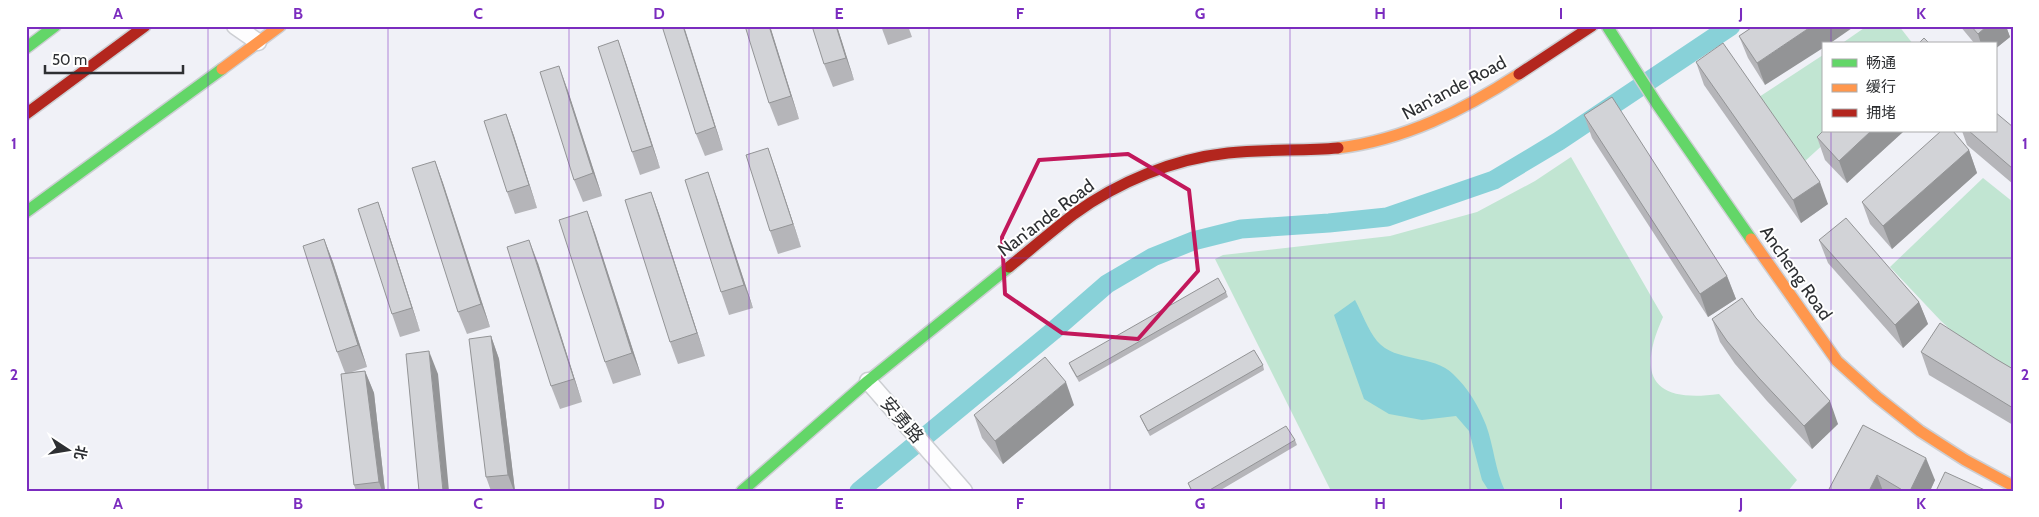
<svg xmlns="http://www.w3.org/2000/svg" width="2039" height="517" font-family="Cabin,'Noto Sans SC',sans-serif">
<rect width="100%" height="100%" fill="#f0f1f7"/>
<g fill="#c1e5d2">
<polygon points="1867,26 1899,26 1913,44 1841,44"/>
<polygon points="1823,55 1823,131 1838,131 1804,162 1759,97"/>
<path d="M1571,157L1663,317C1636,377 1653,403 1719,394L1797,480L1788,491H1331L1215,259L1223,255L1390,236L1477,212L1535,181Z"/>
<polygon points="1983,178 2013,202 2013,374 1965,343 1941,321 1890,267"/>
</g>
<path fill="#88d1d8" d="M1355,300C1362,313 1368,330 1377,341C1396,363 1433,354 1453,374C1468,388 1478,405 1486,425C1494,447 1495,470 1505,491H1489L1482,480L1469,431L1456,416L1422,420L1389,414L1364,399L1334,315Z"/>
<g fill="none" stroke-linecap="round" stroke-linejoin="round">
<polyline stroke="#88d1d8" stroke-width="19" points="859,491 1053,331 1107,284 1153,257 1193,241 1241,229 1329,223 1387,217 1494,180 1559,141 1731,26"/>
<g stroke="#cdcfd3" stroke-width="19">
<g id="street">
<polyline points="235,26 258,42"/>
<polyline points="868,381 964,491"/>
</g>
</g>
<g stroke="#cdcfd3" stroke-width="14">
<g id="fast">
<polyline points="1607,26 1657,104 1751,239"/>
<polyline points="26,48 55,26"/>
<polyline points="26,212 222,69"/>
<polyline points="742,491 868,381 1009,267"/>
</g>
</g>
<g stroke="#cdcfd3" stroke-width="14">
<g id="slow">
<polyline points="222,69 280,26"/>
<path d="M1338,148C1404,140 1464,110 1519,74"/>
<polyline points="1751,239 1837,361 1877,397 1920,431 1965,460 2013,486"/>
</g>
</g>
<g stroke="#cdcfd3" stroke-width="14">
<g id="jam">
<polyline points="1519,74 1592,26"/>
<polyline points="26,114 145,26"/>
<path d="M1009,267C1031,249 1052,231 1074,214C1118,182 1173,159 1228,153C1264,149 1301,151 1338,148"/>
</g>
</g>
<use href="#street" stroke="#fdfdfe" stroke-width="16"/>
<use href="#fast" stroke="#63d668" stroke-width="11"/>
<use href="#slow" stroke="#ff974d" stroke-width="11"/>
<use href="#jam" stroke="#b3261e" stroke-width="11"/>
</g>
<g fill="#b5b5b9">
<polygon points="684,26 723,150 705,156 696,134"/>
<polygon points="770,26 799,119 778,126 769,103"/>
<polygon points="837,26 854,80 833,87 824,64"/>
<polygon points="881,26 908,26 912,37 888,45"/>
<polygon points="1754,26 1765,85 1748,58 1739,36"/>
<polygon points="1960,26 2006,26 2010,37 1995,49 1995,44 1975,44"/>
<polygon points="618,40 626,63 660,168 640,175 632,152"/>
<polygon points="1696,62 1828,204 1801,223 1704,85"/>
<polygon points="567,88 602,196 583,202 574,180"/>
<polygon points="506,114 514,136 537,208 515,214 507,192"/>
<polygon points="1584,115 1727,276 1736,299 1708,317 1592,138"/>
<polygon points="2013,127 2013,184 1967,145 1962,131 1995,131"/>
<polygon points="1823,131 1904,131 1847,183 1825,160 1817,137"/>
<polygon points="768,148 776,171 801,247 778,254 770,231"/>
<polygon points="1969,150 1977,173 1892,249 1870,224 1862,202"/>
<polygon points="435,161 443,183 490,327 467,334 458,312"/>
<polygon points="651,192 659,214 705,356 678,364 670,342"/>
<polygon points="716,195 753,308 729,315 721,292"/>
<polygon points="378,202 386,225 420,331 400,337 392,314"/>
<polygon points="587,211 595,233 641,375 613,384 605,362"/>
<polygon points="324,239 333,262 367,367 352,372 365,371 374,393 385,491 356,491 354,485 345,373 337,352"/>
<polygon points="1819,240 1919,302 1928,324 1903,348 1828,263"/>
<polygon points="538,263 582,402 560,409 551,386"/>
<polygon points="1226,292 1228,297 1079,382 1071,368 1069,363"/>
<polygon points="1756,318 1838,424 1812,449 1767,401 1735,364 1720,342 1712,319"/>
<polygon points="491,336 499,359 515,491 491,491 486,477"/>
<polygon points="1921,352 1996,359 2013,369 2013,425 1929,375"/>
<polygon points="1263,365 1264,370 1150,436 1142,421 1140,416"/>
<polygon points="1074,405 1003,464 982,438 974,415"/>
<polygon points="1863,425 1935,480 1930,491 1828,491"/>
<polygon points="1295,440 1297,445 1219,491 1191,491 1190,488 1188,483"/>
</g>
<g fill="#939496">
<polygon points="683,26 684,27 723,150 715,127"/>
<polygon points="769,26 770,26 799,119 791,96"/>
<polygon points="836,26 837,26 854,80 846,58"/>
<polygon points="1812,26 1855,26 1829,44 1823,44 1823,48 1765,85 1757,63"/>
<polygon points="1987,26 2006,26 2010,37 1995,49 1995,44 1981,44 1978,34"/>
<polygon points="618,40 626,63 660,168 652,146"/>
<polygon points="559,66 567,88 602,196 593,173"/>
<polygon points="506,114 514,136 537,208 529,185"/>
<polygon points="1871,131 1904,131 1847,183 1839,161"/>
<polygon points="768,148 776,171 801,247 793,224"/>
<polygon points="1969,150 1977,173 1892,249 1883,226"/>
<polygon points="435,161 443,183 490,327 481,304"/>
<polygon points="708,172 716,195 753,308 744,285"/>
<polygon points="1820,182 1828,204 1801,223 1793,200"/>
<polygon points="651,192 659,214 705,356 697,333"/>
<polygon points="378,202 386,225 420,331 412,308"/>
<polygon points="587,211 595,233 641,375 632,353"/>
<polygon points="324,239 333,262 367,367 358,345"/>
<polygon points="529,240 538,263 582,402 574,379"/>
<polygon points="1727,276 1736,299 1708,317 1700,294"/>
<polygon points="1919,302 1928,324 1903,348 1895,325"/>
<polygon points="491,336 499,359 515,491 514,491 508,475"/>
<polygon points="429,351 438,374 449,491 443,491"/>
<polygon points="365,371 374,393 385,491 382,491 379,482"/>
<polygon points="1066,382 1074,405 1003,464 995,441"/>
<polygon points="1830,401 1838,424 1812,449 1804,426"/>
<polygon points="1926,458 1935,480 1930,491 1910,491"/>
<polygon points="1877,475 1883,491 1869,491"/>
</g>
<g fill="#d2d3d7" stroke="#939496">
<polygon points="662,26 683,26 715,127 696,134"/>
<polygon points="745,26 769,26 791,96 769,103"/>
<polygon points="812,26 836,26 846,58 824,64"/>
<polygon points="1754,26 1812,26 1757,63 1739,36"/>
<polygon points="1971,26 1987,26 1978,34"/>
<polygon points="1924,38 1930,44 1918,44"/>
<polygon points="618,40 652,146 632,152 598,47"/>
<polygon points="1723,43 1820,182 1793,200 1696,62"/>
<polygon points="559,66 593,173 574,180 540,72"/>
<polygon points="1612,97 1727,276 1700,294 1584,115"/>
<polygon points="1995,112 2013,127 2012,168 1969,131 1995,131"/>
<polygon points="506,114 529,185 507,192 484,121"/>
<polygon points="1823,131 1871,131 1839,161 1817,137"/>
<polygon points="1941,131 1953,131 1969,150 1883,226 1862,202"/>
<polygon points="768,148 793,224 770,231 746,155"/>
<polygon points="435,161 481,304 458,312 412,168"/>
<polygon points="708,172 744,285 721,292 685,180"/>
<polygon points="651,192 697,333 670,342 625,200"/>
<polygon points="378,202 412,308 392,314 358,209"/>
<polygon points="587,211 632,353 605,362 559,220"/>
<polygon points="1846,218 1919,302 1895,325 1819,240"/>
<polygon points="324,239 358,345 337,352 303,246"/>
<polygon points="529,240 574,379 551,386 507,247"/>
<polygon points="1218,278 1226,292 1077,377 1069,363"/>
<polygon points="1742,298 1756,318 1830,401 1804,426 1759,378 1727,341 1712,319"/>
<polygon points="1940,323 1996,359 2013,369 2013,408 1921,352"/>
<polygon points="491,336 508,475 486,477 469,339"/>
<polygon points="1254,350 1263,365 1148,431 1140,416"/>
<polygon points="429,351 443,491 419,491 406,354"/>
<polygon points="1045,357 1066,382 995,441 974,415"/>
<polygon points="365,371 379,482 354,485 341,374"/>
<polygon points="1863,425 1926,458 1910,491 1904,491 1877,475 1869,491 1828,491"/>
<polygon points="1286,426 1295,440 1208,491 1192,491 1188,483"/>
<polygon points="1945,472 1987,491 1936,491"/>
</g>
<path fill="none" stroke="#c2185b" stroke-width="4" stroke-linejoin="round" d="M1128,154L1189,190L1198,271L1138,339L1062,333L1005,294L1002,237L1039,160Z"/>
<path fill="none" stroke="#7b2cbf" stroke-width="1" stroke-opacity="0.55" d="M208,26V491M388,26V491M569,26V491M749,26V491M929,26V491M1110,26V491M1290,26V491M1470,26V491M1651,26V491M1831,26V44M1831,131V491M26,258H2013"/>
<g text-anchor="middle" dominant-baseline="central" stroke-width="4" stroke-linejoin="round" paint-order="stroke">
<g font-size="18" fill="#2d2f32" stroke="#fff">
<text transform="translate(1454 88) rotate(-28)">Nan'ande Road</text>
<text transform="translate(1046 218) rotate(-37)">Nan'ande Road</text>
<text transform="translate(1796 273) rotate(55)">Ancheng Road</text>
<text transform="translate(902 420) rotate(49)">安勇路</text>
</g>
</g>
<rect width="2039" height="517" fill="none" stroke="#ffffff" stroke-width="55"/>
<rect x="1822" y="42" width="175" height="90" fill="#ffffff" stroke="#abacad"/>
<rect x="1832" y="59" width="25" height="8" fill="#63d668" stroke="#abacad"/>
<text x="1866" y="68" font-size="15" fill="#2d2f32">畅通</text>
<rect x="1832" y="84" width="25" height="8" fill="#ff974d" stroke="#abacad"/>
<text x="1866" y="92" font-size="15" fill="#2d2f32">缓行</text>
<rect x="1832" y="109" width="25" height="8" fill="#b3261e" stroke="#abacad"/>
<text x="1866" y="118" font-size="15" fill="#2d2f32">拥堵</text>
<g transform="translate(68 450) rotate(102)" stroke="#ffffff" stroke-width="4" paint-order="stroke">
<path d="M0-4L9 19L0 12L-9 19Z" fill="#2d2f32"/>
<text y="-8" font-size="14" font-weight="bold" text-anchor="middle" fill="#2d2f32">北</text>
</g>
<path d="M45 65v8h138v-8" fill="none" stroke="#2d2f32" stroke-width="2.5"/>
<text x="52" y="65" font-size="15" fill="#2d2f32" stroke="#ffffff" stroke-width="4" paint-order="stroke">50 m</text>
<rect x="28" y="28" width="1984" height="462" fill="none" stroke="#7b2cbf" stroke-width="2"/>
<g font-size="16" text-anchor="middle" font-weight="bold" fill="#7b2cbf">
<text x="118" y="19">A</text>
<text x="298" y="19">B</text>
<text x="478" y="19">C</text>
<text x="659" y="19">D</text>
<text x="839" y="19">E</text>
<text x="1020" y="19">F</text>
<text x="1200" y="19">G</text>
<text x="1380" y="19">H</text>
<text x="1561" y="19">I</text>
<text x="1741" y="19">J</text>
<text x="1921" y="19">K</text>
<text x="14" y="149">1</text>
<text x="2025" y="149">1</text>
<text x="14" y="380">2</text>
<text x="2025" y="380">2</text>
<text x="118" y="509">A</text>
<text x="298" y="509">B</text>
<text x="478" y="509">C</text>
<text x="659" y="509">D</text>
<text x="839" y="509">E</text>
<text x="1020" y="509">F</text>
<text x="1200" y="509">G</text>
<text x="1380" y="509">H</text>
<text x="1561" y="509">I</text>
<text x="1741" y="509">J</text>
<text x="1921" y="509">K</text>
</g>
</svg>
